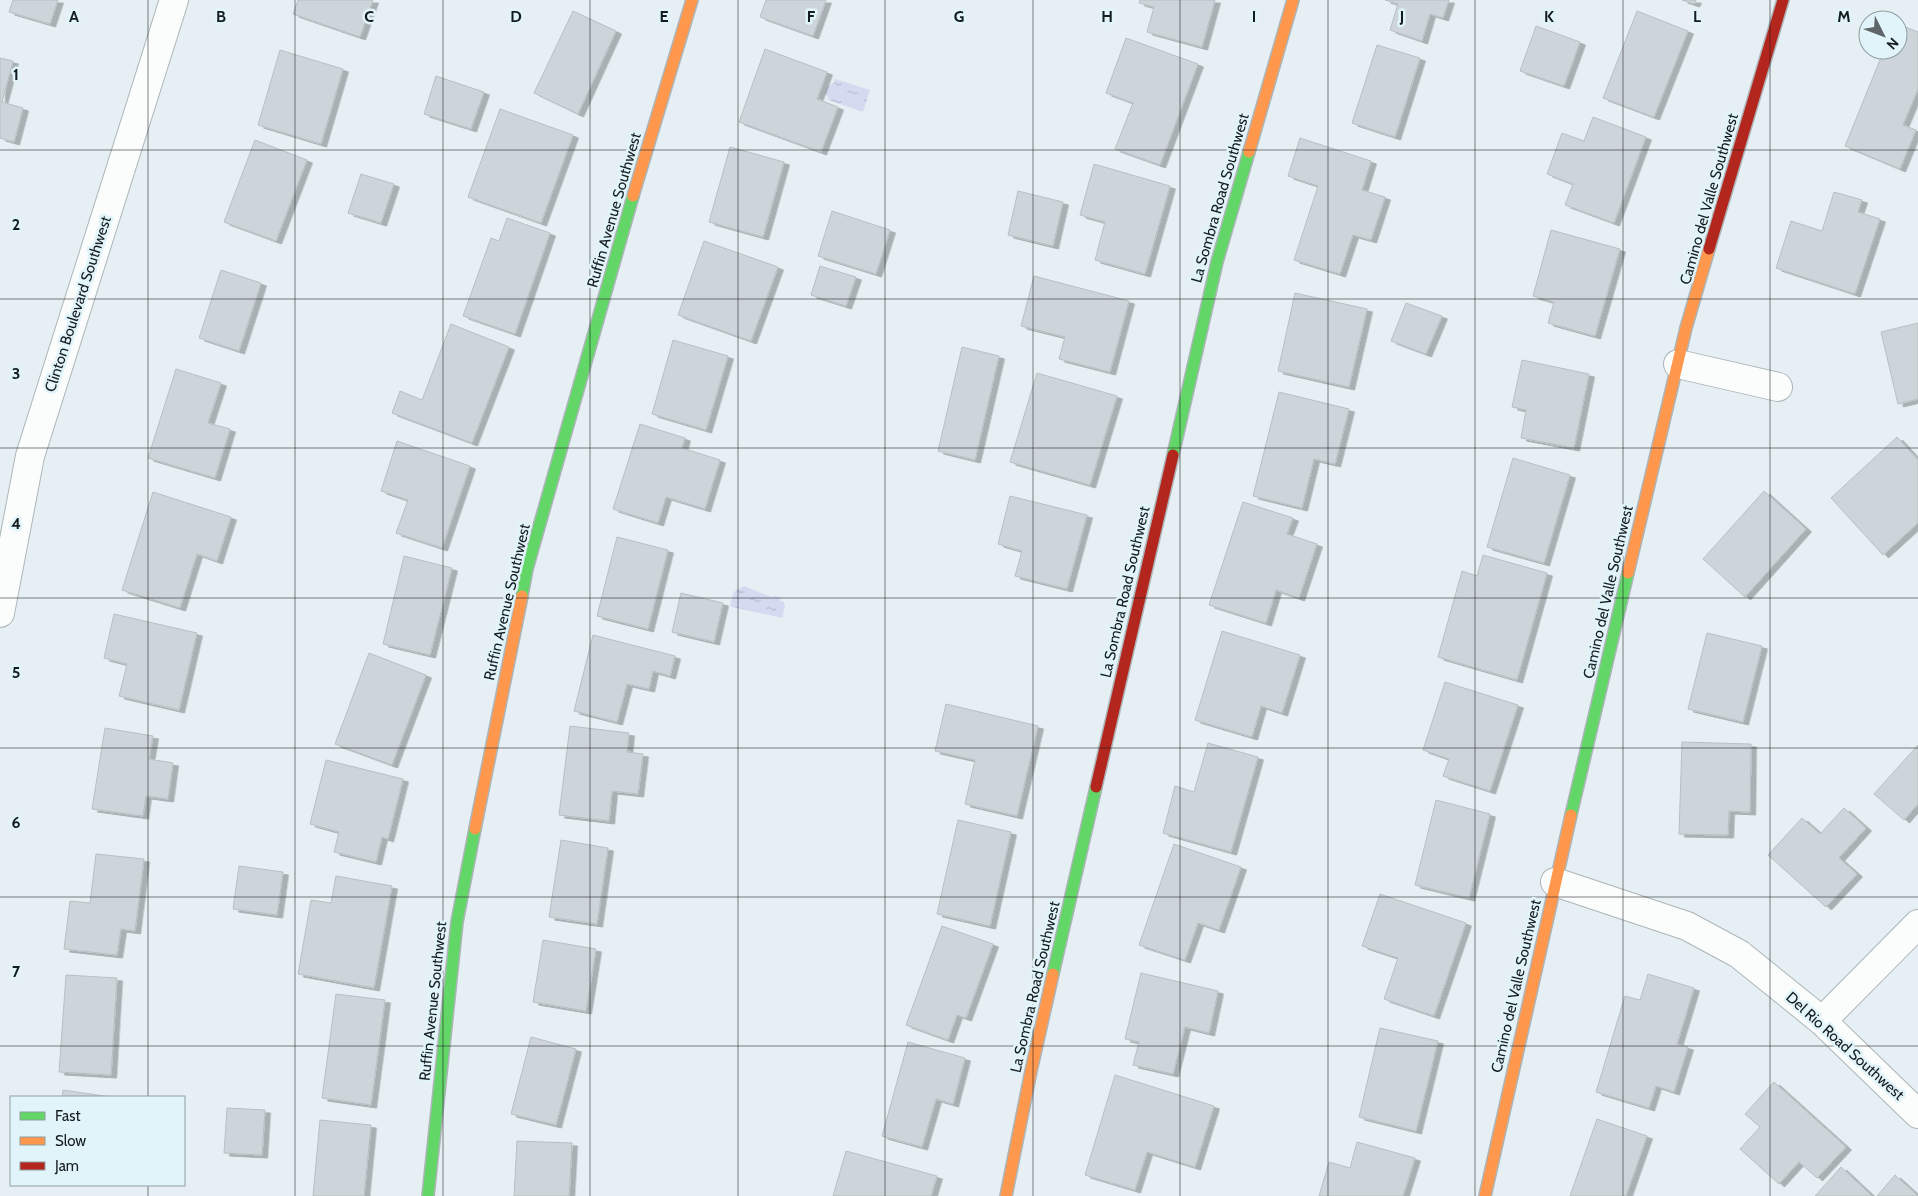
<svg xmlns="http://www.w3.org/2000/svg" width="1918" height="1196" font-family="Cabin,sans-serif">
<defs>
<pattern id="water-ripples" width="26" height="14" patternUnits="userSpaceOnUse" patternTransform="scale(1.25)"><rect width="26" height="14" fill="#d4dbf1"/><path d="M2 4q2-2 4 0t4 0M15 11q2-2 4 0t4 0" fill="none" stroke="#b5bbce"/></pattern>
<filter id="shadow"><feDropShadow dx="5.5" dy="3" stdDeviation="0" flood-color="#0004"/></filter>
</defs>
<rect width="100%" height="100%" fill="#e6f0f4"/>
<g fill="url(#water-ripples)">
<path d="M835,79L870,90L863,112L828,100L829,98L825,94C826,88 828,85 834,83Z"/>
<polygon points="744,586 771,597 775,596 781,597 780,601 784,602 785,606 782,618 732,607 730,605 734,592"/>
</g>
<g fill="#ced5da" stroke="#b8bfc3" filter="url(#shadow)">
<polygon points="13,0 58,0 50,24 9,12"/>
<polygon points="298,0 373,0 360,37 293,14"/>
<polygon points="766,0 826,0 813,36 760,17"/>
<polygon points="1140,0 1215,0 1202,47 1147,32 1154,7 1139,3"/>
<polygon points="1385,0 1449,0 1443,18 1430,14 1422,41 1390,30 1398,4"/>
<polygon points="1682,0 1696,0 1694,4"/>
<polygon points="573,11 616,31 578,114 534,93"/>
<polygon points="1637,11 1688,31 1654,117 1603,98"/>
<polygon points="1898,24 1918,32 1918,89 1903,125 1916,130 1900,169 1845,146 1884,50 1898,50"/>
<polygon points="1536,26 1580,42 1564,86 1520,71"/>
<polygon points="1126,38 1198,64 1160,165 1115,149 1133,103 1106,93"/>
<polygon points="1377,45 1420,58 1395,137 1352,123"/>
<polygon points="765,49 827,72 817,99 838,107 821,152 739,122"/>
<polygon points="280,50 343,69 321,144 258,125"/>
<polygon points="0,58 13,61 2,102 23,108 14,142 0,138"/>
<polygon points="436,76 484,92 471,129 424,114"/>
<polygon points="500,109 573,135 541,223 468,197"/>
<polygon points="1593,117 1646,137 1614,223 1565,205 1573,184 1547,174 1562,133 1584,141"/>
<polygon points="1300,138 1371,161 1362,190 1385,197 1371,240 1353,235 1340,274 1294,260 1318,186 1288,176"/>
<polygon points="255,140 307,160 276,241 224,222"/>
<polygon points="730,147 784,162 763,237 709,222"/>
<polygon points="1094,164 1170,186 1145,274 1095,260 1105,222 1080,215"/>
<polygon points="361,174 394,184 381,223 348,213"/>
<polygon points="1018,191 1063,202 1053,246 1008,235"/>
<polygon points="1834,192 1862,200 1858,212 1880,219 1855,294 1776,268 1791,221 1822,231"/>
<polygon points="832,211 890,230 876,274 818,256"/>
<polygon points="507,218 550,233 515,334 463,316 491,238 499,241"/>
<polygon points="1551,230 1620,249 1595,336 1548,323 1554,302 1533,296"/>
<polygon points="704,241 778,267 751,341 678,315"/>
<polygon points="820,266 856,277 846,306 811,295"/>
<polygon points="221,270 261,283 239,351 199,338"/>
<polygon points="1034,276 1129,301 1110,372 1059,359 1065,337 1021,326"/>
<polygon points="1295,293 1367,309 1349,387 1278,371"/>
<polygon points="1406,303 1442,316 1426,354 1391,341"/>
<polygon points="1918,323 1918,399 1898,404 1881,332"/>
<polygon points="451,324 509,347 472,443 392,413 400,391 422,400"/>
<polygon points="673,340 728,356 706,430 652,414"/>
<polygon points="962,347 999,356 975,460 938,451"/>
<polygon points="1522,360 1589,374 1574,448 1521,438 1526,410 1512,407"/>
<polygon points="176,369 221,383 208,423 230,429 215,478 148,458"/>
<polygon points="1037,373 1117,396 1090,485 1010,462"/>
<polygon points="1279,392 1349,409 1335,464 1314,459 1302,508 1253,496"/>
<polygon points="640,424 685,438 682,448 720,460 705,509 666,497 658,523 613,509"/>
<polygon points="1897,437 1918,460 1918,523 1883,555 1831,498"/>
<polygon points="397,441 470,466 442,548 396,533 408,500 381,491"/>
<polygon points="1513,458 1570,475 1544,563 1487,547"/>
<polygon points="1764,491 1806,529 1745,597 1703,559"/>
<polygon points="153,492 231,517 217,561 197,554 180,608 122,590"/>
<polygon points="1010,496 1087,515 1067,589 1015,576 1022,551 998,544"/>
<polygon points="1243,502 1293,518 1287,534 1317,544 1299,598 1276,590 1266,623 1209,605"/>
<polygon points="617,537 668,550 648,629 597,616"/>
<polygon points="1483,555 1547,573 1517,680 1438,657 1462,571 1477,576"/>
<polygon points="404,556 452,568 430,655 383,644"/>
<polygon points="681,593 723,603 714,642 672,632"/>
<polygon points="114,614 197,633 179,710 119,696 127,664 104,658"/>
<polygon points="1222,631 1300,655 1282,713 1261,706 1252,737 1195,720"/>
<polygon points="1707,633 1762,646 1743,722 1688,709"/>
<polygon points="593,635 675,656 670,676 653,671 649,689 627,684 617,722 574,711"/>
<polygon points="369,653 426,675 392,765 335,744"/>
<polygon points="1445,682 1518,705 1490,791 1443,776 1449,759 1423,750"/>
<polygon points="946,704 1038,726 1017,816 965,804 975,760 935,751"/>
<polygon points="570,726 629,733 627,752 643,754 638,794 612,791 609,821 559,815"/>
<polygon points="105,728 153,736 149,759 173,763 168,799 146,796 143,816 92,809"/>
<polygon points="1682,742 1751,744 1750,812 1729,811 1728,835 1679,834"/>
<polygon points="1208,743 1258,757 1231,852 1163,833 1175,786 1194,792"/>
<polygon points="1918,745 1918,804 1904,820 1874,794"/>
<polygon points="326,760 403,779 388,839 382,837 376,862 334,852 339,832 310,824"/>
<polygon points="1436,800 1490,814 1469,898 1415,885"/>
<polygon points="1844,808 1866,828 1839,858 1857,874 1826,907 1768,855 1802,818 1820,834"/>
<polygon points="958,820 1011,832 990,926 937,914"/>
<polygon points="561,840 608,848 597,924 549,917"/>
<polygon points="1174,844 1241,867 1219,930 1198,923 1185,960 1139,945"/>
<polygon points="96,854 144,859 135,931 121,929 117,955 64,949 70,901 90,903"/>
<polygon points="239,866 283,872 277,915 233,909"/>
<polygon points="336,876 392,886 374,988 298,974 311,900 331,903"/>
<polygon points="1380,894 1466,923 1434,1016 1384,999 1398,958 1362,946"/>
<polygon points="942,926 993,944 966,1018 957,1015 948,1040 906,1025"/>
<polygon points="543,940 596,949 586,1011 533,1002"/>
<polygon points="1141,973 1218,991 1209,1033 1185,1027 1173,1074 1133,1065 1139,1042 1125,1039"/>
<polygon points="1648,974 1694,988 1677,1044 1688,1047 1674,1092 1656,1086 1649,1108 1596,1092 1625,996 1640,1000"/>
<polygon points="66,975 117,978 111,1075 59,1072"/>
<polygon points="336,994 385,1000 371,1105 322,1098"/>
<polygon points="1380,1028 1438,1041 1416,1131 1359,1117"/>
<polygon points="531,1037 576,1049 556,1125 511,1114"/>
<polygon points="908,1042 965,1058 953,1104 936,1099 922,1147 882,1136"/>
<polygon points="1115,1075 1214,1106 1195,1167 1147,1152 1135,1190 1085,1175"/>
<polygon points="1774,1082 1846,1147 1817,1178 1799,1162 1779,1184 1740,1149 1760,1127 1745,1114"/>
<polygon points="63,1090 111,1097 62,1097"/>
<polygon points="227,1108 265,1110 262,1155 224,1153"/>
<polygon points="1597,1119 1647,1136 1626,1196 1570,1196"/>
<polygon points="320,1120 371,1125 364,1196 313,1196"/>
<polygon points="517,1141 572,1143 569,1196 514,1196"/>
<polygon points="1357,1142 1415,1158 1403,1196 1319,1196 1329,1162 1350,1168"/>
<polygon points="846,1151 937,1176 931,1196 833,1196"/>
<polygon points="1841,1167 1872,1196 1815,1196"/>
<polygon points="1895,1175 1918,1196 1877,1196"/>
</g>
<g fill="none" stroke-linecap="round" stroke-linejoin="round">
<g stroke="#adb5b8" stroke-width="30">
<g id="street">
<polyline points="1678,364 1778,387"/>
<polyline points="0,613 30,456 174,0"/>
<polyline points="1555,882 1687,926 1739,954 1822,1021 1918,1114"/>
<polyline points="1822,1021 1918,924"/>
</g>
</g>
<g stroke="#adb5b8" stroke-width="14">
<g id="fast">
<polyline points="1173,455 1217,262 1249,152"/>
<polyline points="522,596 527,569 633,196"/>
<polyline points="1571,815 1628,573"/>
<polyline points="1053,974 1096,787"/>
<polyline points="428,1196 457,922 475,829"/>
</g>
</g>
<g stroke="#adb5b8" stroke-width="14">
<g id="slow">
<polyline points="1249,152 1293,0"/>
<polyline points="633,196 692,0"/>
<polyline points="1628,573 1686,328 1709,249"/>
<polyline points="475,829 522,596"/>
<polyline points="1006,1196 1031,1071 1053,974"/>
<polyline points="1485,1196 1571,815"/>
</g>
</g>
<g stroke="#adb5b8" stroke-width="14">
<g id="jam">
<polyline points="1709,249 1783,0"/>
<polyline points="1096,787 1173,455"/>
</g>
</g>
<use href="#street" stroke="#fbfdfd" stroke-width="28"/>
<use href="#fast" stroke="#63d668" stroke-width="11"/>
<use href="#slow" stroke="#ff974d" stroke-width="11"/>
<use href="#jam" stroke="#b3261e" stroke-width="11"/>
</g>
<path fill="none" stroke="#151c1e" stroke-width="1" stroke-opacity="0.55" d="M148,0V1097M295,0V1196M443,0V1196M590,0V1196M738,0V1196M885,0V1196M1033,0V1196M1180,0V1196M1328,0V1196M1475,0V1196M1623,0V1196M1770,0V1196M0,150H1918M0,299H1918M0,448H1918M0,598H1918M0,748H1918M0,897H1918M0,1046H1918M148,1185V1196"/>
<g text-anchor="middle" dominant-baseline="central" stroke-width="5" stroke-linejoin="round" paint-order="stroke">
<g font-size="15" fill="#151c1e" stroke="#e0f4fa">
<text transform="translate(1220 198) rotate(-74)">La Sombra Road Southwest</text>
<text transform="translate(1709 199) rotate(-74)">Camino del Valle Southwest</text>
<text transform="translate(614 210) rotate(-74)">Ruffin Avenue Southwest</text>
<text transform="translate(78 304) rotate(-72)">Clinton Boulevard Southwest</text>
<text transform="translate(1125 592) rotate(-77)">La Sombra Road Southwest</text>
<text transform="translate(1608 592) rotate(-77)">Camino del Valle Southwest</text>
<text transform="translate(507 602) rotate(-77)">Ruffin Avenue Southwest</text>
<text transform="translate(1516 986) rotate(-77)">Camino del Valle Southwest</text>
<text transform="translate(1035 987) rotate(-77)">La Sombra Road Southwest</text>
<text transform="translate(433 1001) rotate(-84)">Ruffin Avenue Southwest</text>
<text transform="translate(1845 1046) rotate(42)">Del Rio Road Southwest</text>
</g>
</g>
<g font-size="16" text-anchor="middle" font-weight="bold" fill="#151c1e" stroke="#e0f4fa" stroke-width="5" stroke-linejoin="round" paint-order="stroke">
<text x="74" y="22">A</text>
<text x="221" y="22">B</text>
<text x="369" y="22">C</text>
<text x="516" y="22">D</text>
<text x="664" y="22">E</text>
<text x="811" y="22">F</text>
<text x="959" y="22">G</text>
<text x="1107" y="22">H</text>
<text x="1254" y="22">I</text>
<text x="1402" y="22">J</text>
<text x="1549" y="22">K</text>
<text x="1697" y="22">L</text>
<text x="1844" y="22">M</text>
<text x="16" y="80">1</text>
<text x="16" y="230">2</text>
<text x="16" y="379">3</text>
<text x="16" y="529">4</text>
<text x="16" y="678">5</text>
<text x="16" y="828">6</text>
<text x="16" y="977">7</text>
</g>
<rect x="10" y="1096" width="175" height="90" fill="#e0f4fa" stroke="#8f9ea2"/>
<rect x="20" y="1112" width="25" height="8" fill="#63d668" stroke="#8f9ea2"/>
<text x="55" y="1121" font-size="15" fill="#151c1e">Fast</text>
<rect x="20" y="1137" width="25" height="8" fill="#ff974d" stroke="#8f9ea2"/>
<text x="55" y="1146" font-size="15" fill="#151c1e">Slow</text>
<rect x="20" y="1162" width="25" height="8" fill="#b3261e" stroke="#8f9ea2"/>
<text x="55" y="1171" font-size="15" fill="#151c1e">Jam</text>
<g transform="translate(1883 35) rotate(132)"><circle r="24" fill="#e0f4fa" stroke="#8f9ea2"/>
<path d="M0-4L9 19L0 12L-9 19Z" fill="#5e6669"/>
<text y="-8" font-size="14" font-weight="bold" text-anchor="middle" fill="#151c1e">N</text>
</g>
</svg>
